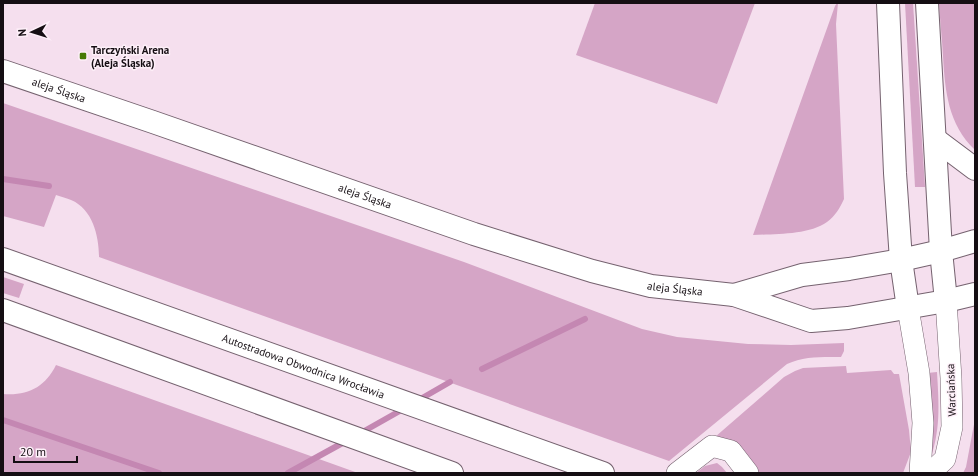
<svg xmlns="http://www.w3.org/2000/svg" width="978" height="476" font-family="'PT Sans',sans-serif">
<rect width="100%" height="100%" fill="#f5dfee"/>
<g fill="#d5a5c6">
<polygon points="595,3 755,3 717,104 576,55"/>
<path d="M837,3H838L836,24L844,199C840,208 835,216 827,222C809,235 775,234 753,235L835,6Z"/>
<polygon points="905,3 913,3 925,187 915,187"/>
<path d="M939,3H975V150C948,124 945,91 943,56C942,38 940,21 939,3Z"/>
<path d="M3,103L464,262L642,329L677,337L748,344L791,345L844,343V351L841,357C823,357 804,356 787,364L669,461L99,257C99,237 93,209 71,200C67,198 61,197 56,195L44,227L3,216Z"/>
<polygon points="3,277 24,284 19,298 3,293"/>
<path d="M56,365L358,473H3V394C28,396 45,387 56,365Z"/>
<polygon points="846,366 847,373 891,370 894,374 899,374 909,430 911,452 903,473 760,473 750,463 715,437 784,377 795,371 803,368"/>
<path d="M937,372C939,406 941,430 929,463L927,373Z"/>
<polygon points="975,419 975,473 963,473 966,467"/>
<polygon points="717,463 722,467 727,473 696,473 705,466"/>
</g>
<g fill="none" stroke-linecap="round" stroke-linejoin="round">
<g stroke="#c487b2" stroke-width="6">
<polyline points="3,179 49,186"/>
<polyline points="482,369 585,319"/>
<polyline points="417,401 450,382"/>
<polyline points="3,420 159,473"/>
<polyline points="359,434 405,408"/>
<polyline points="288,473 348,440"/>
</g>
<g stroke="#75626f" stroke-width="22">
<g id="street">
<polyline points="908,308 919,373 923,423 920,473"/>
<polyline points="677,473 712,446 731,451 748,473"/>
<polyline points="930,473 945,459 952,427 951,378 946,301"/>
</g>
</g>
<g stroke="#75626f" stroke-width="24">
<g id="secondary">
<path id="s1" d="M3,71L153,122L474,234L592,271L651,286L734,295L811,321L848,318L946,301L975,294"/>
<polyline points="941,251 946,301"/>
<polyline points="901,260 908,308"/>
<polyline points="734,295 802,275 849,269 901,260 941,251 975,241"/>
</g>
</g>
<g stroke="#75626f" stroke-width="24">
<g id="primary">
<polyline points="888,3 895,173 901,260"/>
<polyline points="927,3 941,251"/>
<polyline points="935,139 975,169"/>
</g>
</g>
<g stroke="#75626f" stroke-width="24">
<g id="highway">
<path id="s2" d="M3,259L603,473"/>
<polyline points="3,310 452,473"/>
</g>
</g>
<use href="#street" stroke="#fff" stroke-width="21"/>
<use href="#secondary" stroke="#fff" stroke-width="22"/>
<use href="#primary" stroke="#fff" stroke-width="22"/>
<use href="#highway" stroke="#fff" stroke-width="22"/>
</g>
<rect fill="#477a06" stroke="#fdeff8" stroke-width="1.5" x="79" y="52" width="8" height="8" rx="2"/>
<g text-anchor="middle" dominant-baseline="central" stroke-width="3" stroke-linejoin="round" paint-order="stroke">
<g font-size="11" font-weight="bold" fill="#150e13" stroke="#fdeff8" text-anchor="start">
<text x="91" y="50">Tarczyński Arena<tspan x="91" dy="13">(Aleja Śląska)</tspan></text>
</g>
<g font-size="11" fill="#150e13" stroke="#fdeff8">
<text stroke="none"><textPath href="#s1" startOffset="59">aleja Śląska</textPath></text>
<text stroke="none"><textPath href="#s1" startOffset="383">aleja Śląska</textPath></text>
<text stroke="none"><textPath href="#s1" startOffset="707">aleja Śląska</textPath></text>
<text stroke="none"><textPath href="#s2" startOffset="319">Autostradowa Obwodnica Wrocławia</textPath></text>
<text transform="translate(951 390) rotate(-92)">Warciańska</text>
</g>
</g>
<rect width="978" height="476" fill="none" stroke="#150e13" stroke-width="8"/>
<g transform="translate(32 32) rotate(266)" stroke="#fdeff8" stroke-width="3" paint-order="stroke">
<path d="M0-3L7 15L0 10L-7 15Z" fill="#150e13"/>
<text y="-6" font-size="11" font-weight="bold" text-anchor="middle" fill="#150e13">N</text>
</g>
<path d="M14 456v6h63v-6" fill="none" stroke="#150e13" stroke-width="2"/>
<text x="20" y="456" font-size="12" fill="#150e13" stroke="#fdeff8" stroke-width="3" paint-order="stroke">20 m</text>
</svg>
